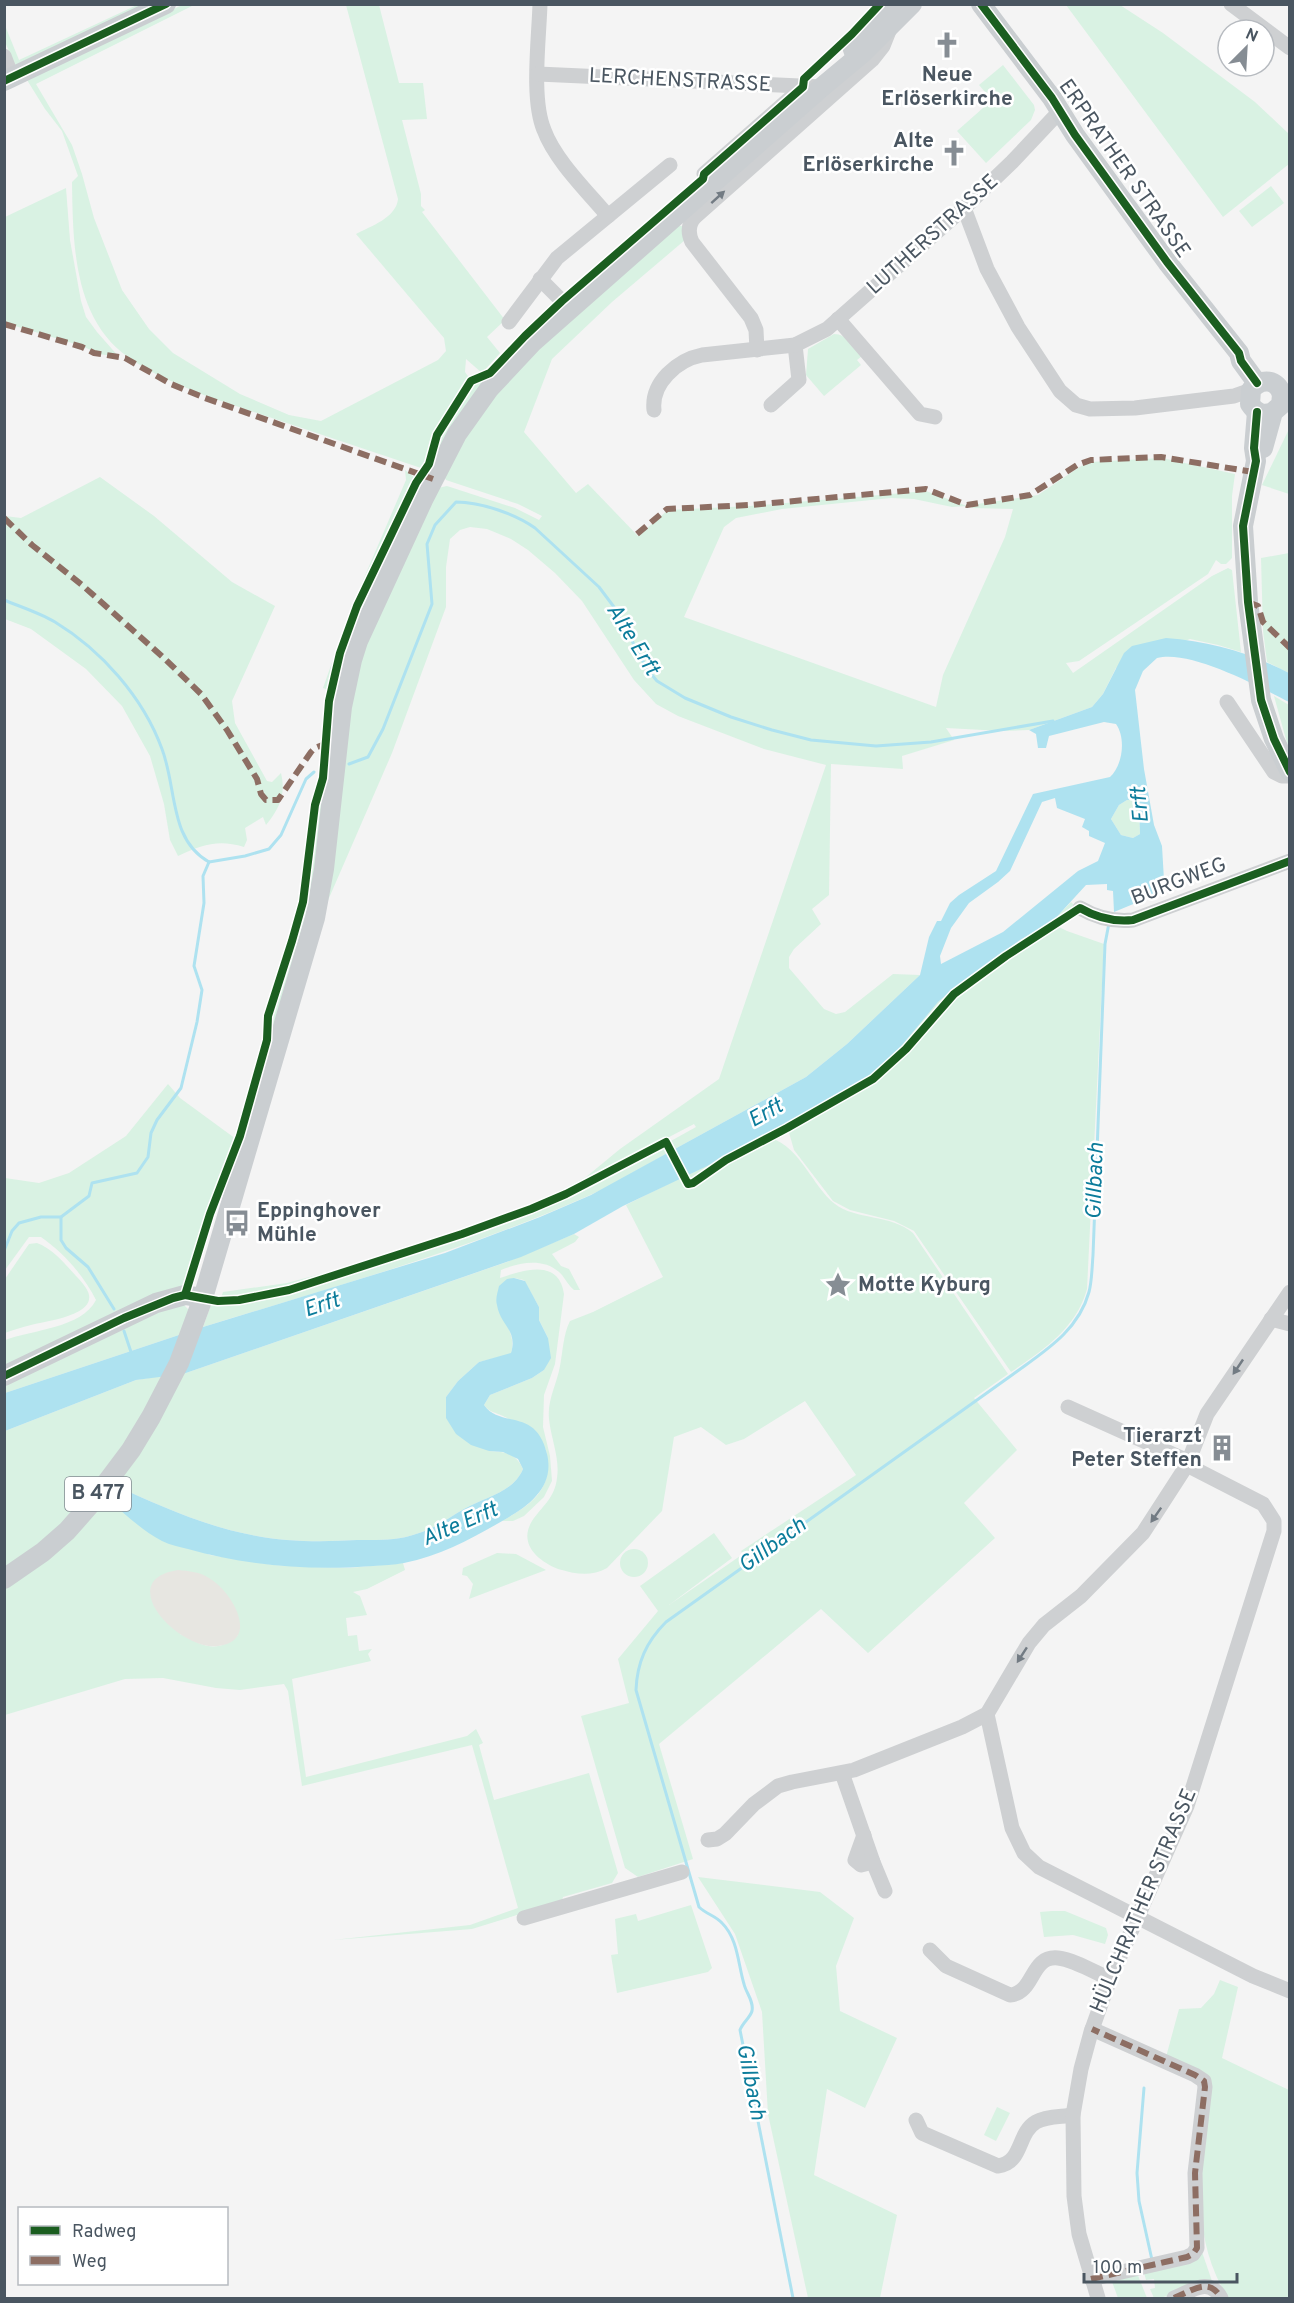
<svg xmlns="http://www.w3.org/2000/svg" width="1294" height="2303" font-family="Overpass,sans-serif">
<rect width="100%" height="100%" fill="#f4f4f4"/>
<g fill="#d9f2e3" fill-rule="evenodd">
<polygon points="137,5 145,5 15,65 5,42 4,23 19,60"/>
<path d="M182,5H194L36,84L72,145L82,174L94,218L122,290L149,329L173,353L240,394L289,415L321,421L438,360L446,351L444,338L356,234C371,226 396,218 398,199L346,5H379L399,83H423L427,119L402,120L421,194V206L425,210L422,212L505,320L487,337L500,353L482,373L466,359L465,372L470,379L434,435L424,469L206,396C180,385 151,374 128,357C73,318 73,243 72,182L78,176L62,131L45,109L27,80Z"/>
<polygon points="1066,5 1120,5 1163,33 1255,102 1289,134 1289,164 1223,217"/>
<polygon points="1003,65 1034,105 1035,110 1031,120 986,163 957,131 992,100 979,85"/>
<polygon points="1271,186 1284,203 1252,227 1239,211"/>
<polygon points="66,188 70,240 81,301 86,317 97,332 119,357 99,354 82,346 5,323 5,217"/>
<polygon points="673,224 685,227 685,240 612,302 552,359 524,432 576,493 588,484 638,536 668,510 750,506 926,491 967,506 952,507 914,499 891,498 782,509 736,518 724,527 684,617 936,707 943,675 1005,537 1013,509 972,508 971,505 1038,495 1081,466 1091,462 1162,458 1235,474 1232,496 1232,558 1226,564 1221,564 1216,560 1208,574 1079,661 1066,663 1073,673 1212,576 1228,568 1232,570 1241,652 1218,645 1190,639 1116,668 1103,694 1092,707 1029,730 1002,731 946,728 954,740 902,756 903,769 831,764 829,895 812,909 821,924 794,949 789,957 789,968 824,1009 836,1014 845,1012 893,974 920,975 847,1044 806,1077 673,1150 669,1142 696,1127 694,1124 564,1192 528,1208 287,1288 252,1296 221,1298 223,1292 287,1283 328,1272 528,1208 586,1177 620,1149 719,1079 826,765 764,749 678,716 656,704 634,680 582,601 555,573 528,550 511,539 487,529 470,527 460,530 450,539 446,567 446,607 392,753 326,905 340,770 362,646 438,488 447,486 515,508 539,520 542,516 518,504 446,480 443,475 475,420 501,384"/>
<path d="M834,334C847,334 854,348 862,356L857,360L861,365L824,396L806,375L808,349Z"/>
<polygon points="491,375 431,464 439,437 473,382"/>
<polygon points="1289,429 1289,494 1262,485"/>
<polygon points="405,470 414,477 413,485 345,632 329,690 323,688 352,606 406,480"/>
<path d="M100,477L154,516L232,582L275,606L232,701L235,723L267,781L272,782L281,773C286,794 280,808 266,825L263,817L245,828L247,840L244,847C218,839 202,845 178,856L170,840L164,804L150,756L122,706L86,669L31,629L5,619V516L21,518Z"/>
<polygon points="419,483 422,487 330,735 326,737 332,692 348,634 417,485"/>
<polygon points="1289,553 1289,673 1267,662 1263,631 1261,558"/>
<polygon points="1274,696 1289,705 1289,747 1287,743"/>
<path d="M326,751H331L320,868L270,1039L269,1021L308,889C313,863 313,837 316,810C319,790 324,771 326,751Z"/>
<polygon points="1127,800 1134,800 1139,807 1140,834 1133,838 1121,835 1111,819 1119,805"/>
<polygon points="1071,902 1076,907 1014,948 954,992 904,1049 872,1078 808,1116 725,1160 699,1178 689,1179 686,1176 763,1137 874,1073 893,1056 938,1002 951,991 1020,940 1053,921"/>
<path d="M1057,926L1067,931L1104,944L1087,1289C1076,1329 1043,1350 1011,1372L914,1231L894,1221L850,1210L833,1201L794,1150L788,1129C822,1110 860,1093 889,1067C914,1044 931,1013 958,993C990,968 1025,948 1057,926Z"/>
<path d="M168,1084L180,1098L236,1139L181,1290L5,1371V1340C32,1330 82,1328 96,1300C84,1276 64,1253 41,1237H29L5,1270V1178L39,1183L69,1173L126,1136Z"/>
<path d="M771,1138C801,1148 812,1186 835,1204C855,1220 891,1214 913,1233L1008,1374L974,1398L1017,1450L964,1503L995,1538L868,1653L821,1609L659,1744L693,1859L638,1877L625,1868L581,1716L629,1703L618,1659L658,1611L640,1586L714,1533L732,1558L669,1605L743,1554L741,1551L856,1475L805,1401L744,1439L726,1445L701,1427L674,1437L662,1511L607,1568C591,1577 575,1574 558,1569C538,1561 518,1544 532,1521C542,1506 555,1498 557,1478C560,1458 551,1439 549,1419C547,1400 557,1384 560,1366C563,1351 563,1335 570,1321L593,1312L663,1277L626,1205L682,1177L687,1186L695,1183L725,1162Z"/>
<path d="M664,1145L668,1153C642,1167 616,1184 588,1196C464,1251 333,1287 203,1327L211,1305L253,1301L290,1293L463,1236L531,1212L567,1196Z"/>
<path d="M574,1234L579,1237L575,1242L552,1254L561,1266L569,1269L580,1290H574C569,1286 566,1280 562,1275C546,1257 520,1262 501,1270L500,1278C523,1270 559,1258 564,1294L555,1364L544,1395L543,1427L550,1456L552,1481L544,1497L524,1516L513,1521H502C523,1509 548,1495 547,1468C547,1463 547,1455 546,1450C543,1441 512,1420 503,1416C495,1412 490,1413 484,1405L490,1395L532,1378L544,1370L548,1338L539,1320V1307L524,1280L514,1278L501,1316C509,1328 515,1338 511,1354L479,1362L458,1381L446,1397L489,1451C506,1452 516,1453 523,1469C513,1493 485,1497 464,1509C448,1518 434,1529 416,1534C397,1541 377,1540 357,1540C322,1542 286,1542 252,1535C204,1526 158,1505 114,1485L183,1374L507,1262Z"/>
<path d="M37,1243C53,1249 65,1264 76,1276C81,1281 88,1289 89,1295C93,1316 45,1321 31,1325C22,1327 13,1330 5,1333V1279L29,1244Z"/>
<polygon points="183,1304 189,1310 182,1334 5,1393 5,1381 118,1325"/>
<polygon points="167,1375 146,1414 63,1526 5,1572 5,1431 136,1380"/>
<path d="M105,1497L138,1524L210,1555L274,1565L311,1567L349,1568L403,1563L405,1570L367,1589L353,1592L360,1596L367,1615L346,1618L348,1636L357,1635L359,1651L372,1649L368,1654L371,1661L292,1679L306,1777L467,1736L476,1729L483,1743L479,1745L494,1800L589,1773L618,1873L612,1883L563,1897L562,1901L472,1929L333,1940L470,1925L518,1908L472,1745L302,1786L288,1691L284,1684L240,1690L216,1688L163,1678L125,1679L5,1715V1586ZM180,1634L238,1635C217,1655 202,1645 180,1634Z"/>
<circle cx="634" cy="1563" r="14"/>
<polygon points="497,1553 516,1554 546,1570 469,1599 473,1584 467,1576 462,1575 463,1568"/>
<polygon points="698,1877 820,1892 854,1918 836,1966 840,2011 897,2038 865,2108 827,2089 814,2175 897,2215 880,2298 808,2298 768,2114 762,2012 735,1934"/>
<polygon points="691,1905 712,1968 708,1972 617,1993 611,1955 618,1954 615,1919 636,1914 638,1921"/>
<polygon points="1052,1911 1065,1911 1106,1928 1108,1935 1105,1944 1073,1935 1044,1937 1040,1912"/>
<path d="M1220,1980L1238,1987L1222,2058L1289,2090V2298H1228C1187,2232 1202,2164 1211,2091L1166,2057L1179,2009L1201,2008L1214,1994Z"/>
<polygon points="997,2107 1010,2113 996,2141 984,2135"/>
<path d="M1202,2252L1212,2281C1192,2284 1174,2298 1154,2298L1150,2289L1155,2288L1154,2279L1146,2280L1143,2269Z"/>
<polygon points="1137,2273 1147,2298 1118,2298 1111,2279"/>
</g>
<path fill="#e7e6e1" d="M178,1570C189,1571 200,1572 209,1578C232,1591 261,1641 218,1646C179,1651 112,1580 178,1570Z"/>
<g fill="#aee2f0" fill-rule="evenodd">
<path d="M1166,638C1210,641 1250,653 1289,673V702C1260,687 1190,649 1157,658L1143,671L1135,690L1144,769L1154,825L1162,846L1164,880L1160,893L1114,912L1113,891L1107,890V884L1086,885L1053,921L1020,940L951,991L938,1002L893,1056L874,1073L844,1093L724,1158L623,1206L574,1234L521,1257L183,1374L136,1380L5,1431V1393L203,1327L445,1253L540,1217L591,1195L806,1077L847,1044L920,975L929,937L937,921H941L950,903L959,895L996,871L1033,794L1110,777C1123,765 1126,738 1116,724L1104,722L1049,736L1046,748H1038L1036,734L1029,730L1092,707L1103,694L1124,653L1132,646ZM1055,798L1057,808L1085,819L1082,827L1089,831V836L1105,843L1098,861L1078,871L1003,932L941,964L940,956L951,928L969,903L998,882L1010,871L1042,802ZM1127,800H1134L1139,807L1140,834L1133,838L1121,835L1111,819L1119,805Z"/>
<path d="M514,1278L525,1281L539,1307V1320L548,1338L551,1358L544,1370L532,1378L490,1395L484,1405C501,1429 536,1407 547,1454C555,1487 529,1506 504,1520C471,1539 442,1555 404,1563C394,1565 383,1565 373,1566C311,1571 248,1566 188,1549C180,1547 170,1545 162,1541C141,1530 123,1512 105,1497L114,1485C158,1505 204,1526 252,1535C286,1542 322,1542 357,1540C377,1540 397,1541 416,1534C434,1529 448,1518 464,1509C485,1497 513,1493 523,1469L518,1459L503,1452L489,1451L471,1445L456,1434L446,1418V1397L458,1381L479,1362L511,1353C518,1330 500,1325 497,1305C495,1299 498,1291 499,1286L507,1279Z"/>
</g>
<g fill="none" stroke-linecap="round" stroke-linejoin="round">
<g stroke="#aee2f0" stroke-width="3">
<path d="M4,600C21,607 40,613 55,622C101,650 143,697 162,749C177,788 169,840 209,862"/>
<path d="M349,764L368,757L383,729L432,604L427,544L435,525L456,502C481,502 515,514 535,528L599,587L614,607L647,669L657,681L685,698L731,717L772,730L811,740L876,746L931,742L1053,721"/>
<polyline points="209,862 245,856 269,849 281,835 306,779 314,772"/>
<polyline points="61,1217 61,1240 66,1248 88,1267 114,1309"/>
<polyline points="4,1251 12,1231 19,1223 41,1217 61,1217 89,1196 92,1183 137,1173 148,1157 151,1133 157,1120 181,1088 197,1022 202,990 194,966 204,903 203,876 209,862"/>
<polyline points="124,1331 131,1352"/>
<polyline points="1144,2088 1137,2173 1139,2201 1152,2260"/>
<path d="M793,2298L740,2030C743,2022 750,2018 752,2011C754,2001 746,1993 744,1984C738,1964 738,1939 722,1923C716,1916 706,1914 699,1907L636,1690C637,1663 646,1642 666,1622L1012,1375C1043,1352 1078,1332 1089,1292C1092,1281 1092,1267 1093,1255L1105,944L1109,923"/>
</g>
<g stroke="#ced0d2" stroke-width="15">
<path d="M540,4C539,39 531,99 544,130C555,160 587,191 608,216"/>
<polyline points="1231,4 1290,48"/>
<polyline points="4,56 12,77"/>
<polyline points="538,74 822,87"/>
<polyline points="704,174 803,87"/>
<polyline points="964,208 987,269 1018,327 1060,391 1076,405 1090,409 1135,408 1234,396 1251,390"/>
<polyline points="540,279 570,309"/>
<polyline points="838,319 920,414 935,417"/>
<polyline points="509,322 557,258 670,165"/>
<path d="M757,350L756,330L751,318L692,242C688,233 688,224 695,217L872,60L883,46L889,31"/>
<polyline points="771,405 799,380 795,345"/>
<path d="M654,410C651,383 677,360 702,355L795,345L827,329L964,208L1012,162L1060,111"/>
<polyline points="1227,702 1274,772 1282,776 1290,776"/>
<path d="M1080,908C1097,918 1114,922 1133,920L1290,861"/>
<polyline points="1271,1319 1290,1324"/>
<polyline points="1068,1407 1188,1461"/>
<polyline points="987,1714 1012,1828 1024,1853 1039,1867 1253,1976 1290,1991"/>
<polyline points="842,1773 873,1862 885,1891"/>
<polyline points="864,1835 855,1860 861,1865 873,1862"/>
<polyline points="708,1840 717,1839 725,1834 754,1804 778,1786 792,1782 854,1770 962,1727 987,1714 1029,1643 1044,1625 1081,1596 1143,1533 1187,1465 1207,1414 1290,1292"/>
<polyline points="524,1918 682,1872"/>
<path d="M930,1950L946,1966L1010,1995C1035,1993 1030,1955 1058,1958C1075,1960 1094,1972 1110,1979"/>
<path d="M916,2120L922,2133L998,2166C1023,2163 1017,2133 1036,2122C1046,2116 1062,2117 1073,2115"/>
<polyline points="1091,2279 1187,2257 1193,2254 1197,2248 1195,2173 1205,2087 1204,2081 1195,2075 1092,2029"/>
<polyline points="1098,2298 1079,2234 1074,2196 1073,2115 1081,2069 1091,2032 1110,1979 1187,1806 1274,1531 1274,1521 1263,1504 1187,1465"/>
<path d="M1174,2298C1192,2291 1209,2276 1221,2298"/>
</g>
<g stroke="#caced1" stroke-width="20">
<polyline points="981,4 1052,98 1075,135 1167,262 1239,353 1241,361 1257,383"/>
<polyline points="853,50 888,4"/>
<polyline points="4,81 166,4"/>
<polyline points="1257,412 1254,448 1256,461 1243,526 1248,602 1261,700 1274,739 1290,772"/>
<path d="M1263,448L1273,412L1281,405L1282,395C1278,379 1261,377 1251,390L1250,404C1256,413 1263,416 1273,412"/>
<polyline points="4,1376 156,1303 185,1295 203,1298"/>
<polyline points="4,1579 43,1552 67,1531 89,1506 131,1450 151,1417 179,1363 203,1298 315,918 324,869 342,707 352,660 358,641 423,500 457,434 489,389 533,342 822,87 864,52 912,4"/>
</g>
<g stroke="#8d6e63" stroke-width="6" stroke-dasharray="12 6" stroke-linecap="butt">
<polyline points="4,324 82,347 94,353 125,358 171,384 205,398 433,479"/>
<polyline points="4,518 32,545 82,585 164,658 201,694 227,730 257,779 261,794 266,800 278,800 311,752 315,748 325,744"/>
<polyline points="637,534 667,509 750,505 926,489 967,505 1030,495 1077,465 1091,460 1161,457 1253,472"/>
<polyline points="1248,602 1258,606 1263,622 1290,648"/>
<polyline points="1091,2279 1187,2257 1193,2254 1197,2248 1195,2173 1205,2087 1204,2081 1195,2075 1092,2029"/>
<path d="M1174,2298C1192,2291 1209,2276 1221,2298"/>
</g>
<g stroke="#fff" stroke-width="11">
<g id="cycleway">
<polyline points="981,4 1052,98 1075,135 1167,262 1239,353 1241,361 1257,383"/>
<polyline points="4,81 166,4"/>
<polyline points="1257,412 1254,448 1256,461 1243,526 1248,602 1261,700 1274,739 1290,772"/>
<polyline points="185,1295 210,1214 240,1136 267,1040 268,1016 292,941 303,902 315,805 323,778 329,701 340,653 357,606 416,483 429,464 437,435 471,381 490,373 525,336 562,301 703,179 704,174 803,87 804,79 852,34 880,4"/>
<path d="M4,1376L124,1318L173,1298L185,1295L218,1301L239,1300L289,1290L462,1234L531,1209L566,1194L666,1142L688,1184L693,1183L726,1160L787,1128L873,1079L906,1049L954,994L1006,956L1080,908C1097,918 1114,922 1133,920L1290,861"/>
</g>
</g>
<use href="#cycleway" stroke="#1b5e20" stroke-width="8"/>
</g>
<defs><path id="oneway-solid" d="M-6-.8H1V-3.2L6.5 0L1 3.2V.8H-6Z" transform="scale(1.5)"/></defs>
<g fill="#727b83">
<use href="#oneway-solid" transform="translate(718 197) rotate(-42)"/>
<use href="#oneway-solid" transform="translate(1238 1367) rotate(124)"/>
<use href="#oneway-solid" transform="translate(1156 1515) rotate(125)"/>
<use href="#oneway-solid" transform="translate(1022 1655) rotate(123)"/>
</g>
<defs>
<g id="church-bare" transform="scale(2.07)"><path d="M-1.2-6h2.4v3.5h3.3v2.4h-3.3V6h-2.4V-.1h-3.3v-2.4h3.3Z" fill="#868d94" stroke="#fff" stroke-width="2.5" paint-order="stroke"/></g>
<g id="bus-bare" transform="scale(2.07)"><path d="M-5-6H5V4H4V6H2V4H-2V6H-4V4H-5ZM-3.5-4V0h7V-4ZM-3.5 1.2v1.5H-2V1.2ZM2 1.2v1.5H3.5V1.2Z" fill="#868d94" stroke="#fff" stroke-width="2.5" paint-order="stroke"/></g>
<g id="sight-bare" transform="scale(2.07)"><path d="M0-6L1.8-2.2L6-1.7L2.9 1.2L3.7 5.4L0 3.3L-3.7 5.4L-2.9 1.2L-6-1.7L-1.8-2.2Z" fill="#868d94" stroke="#fff" stroke-width="2.5" paint-order="stroke"/></g>
<g id="building-bare" transform="scale(2.07)"><path d="M-4-6H4V6H1V3H-1V6H-4ZM-2.5-4.3h1.7v1.8h-1.7ZM.8-4.3h1.7v1.8H.8ZM-2.5-1h1.7V.8h-1.7ZM.8-1h1.7V.8H.8Z" fill="#868d94" stroke="#fff" stroke-width="2.5" paint-order="stroke"/></g>
</defs>
<g fill-rule="evenodd">
<use href="#church-bare" x="947" y="45"/>
<use href="#church-bare" x="954" y="153"/>
<use href="#bus-bare" x="237" y="1223"/>
<use href="#sight-bare" x="838" y="1285"/>
<use href="#building-bare" x="1222" y="1448"/>
</g>
<g text-anchor="middle" dominant-baseline="central" stroke-width="5" stroke-linejoin="round" paint-order="stroke">
<rect fill="#fff" stroke="#808990" stroke-width="1.5" x="65" y="1477" width="66" height="34" rx="4.5"/>
<g font-size="20" font-weight="bold" fill="#4a5661">
<text x="98" y="1494">B 477</text>
</g>
<g font-size="21" font-weight="bold" fill="#4a5661" stroke="#fff" text-anchor="end">
<text x="947" y="75" text-anchor="middle">Neue<tspan x="947" dy="24">Erlöserkirche</tspan></text>
<text x="934" y="141">Alte<tspan x="934" dy="24">Erlöserkirche</tspan></text>
<text x="257" y="1211" text-anchor="start">Eppinghover<tspan x="257" dy="24">Mühle</tspan></text>
<text x="858" y="1285" text-anchor="start">Motte Kyburg</text>
<text x="1202" y="1436">Tierarzt<tspan x="1202" dy="24">Peter Steffen</tspan></text>
</g>
<g font-size="21" fill="#4a5661" stroke="#fff">
<text transform="translate(680 81) rotate(3)">LERCHENSTRASSE</text>
<text transform="translate(1124 169) rotate(55)">ERPRATHER STRASSE</text>
<text transform="translate(933 235) rotate(-42)">LUTHERSTRASSE</text>
<text transform="translate(1179 882) rotate(-21)">BURGWEG</text>
<text transform="translate(1144 1901) rotate(-67)">HÜLCHRATHER STRASSE</text>
</g>
<g font-size="22" font-style="italic" fill="#0c7c9b" stroke="#fff">
<text transform="translate(632 640) rotate(58)">Alte Erft</text>
<text transform="translate(1141 805) rotate(-95)">Erft</text>
<text transform="translate(766 1114) rotate(-29)">Erft</text>
<text transform="translate(1096 1181) rotate(-88)">Gillbach</text>
<text transform="translate(322 1306) rotate(-18)">Erft</text>
<text transform="translate(460 1525) rotate(-23)">Alte Erft</text>
<text transform="translate(773 1546) rotate(-36)">Gillbach</text>
<text transform="translate(750 2082) rotate(79)">Gillbach</text>
</g>
</g>
<rect width="1294" height="2303" fill="none" stroke="#4a5661" stroke-width="12"/>
<rect x="18" y="2207" width="210" height="78" fill="#ffffff" stroke="#b7bbc0" stroke-width="1.5"/>
<rect x="30" y="2226" width="30" height="9" fill="#1b5e20" stroke="#b7bbc0" stroke-width="1.5"/>
<text x="72" y="2237" font-size="18" fill="#4a5661">Radweg</text>
<rect x="30" y="2256" width="30" height="9" fill="#8d6e63" stroke="#b7bbc0" stroke-width="1.5"/>
<text x="72" y="2267" font-size="18" fill="#4a5661">Weg</text>
<g transform="translate(1246 48) rotate(24)"><circle r="28" fill="#ffffff" stroke="#b7bbc0" stroke-width="1.5"/>
<path d="M0-4.5L10 22L0 15L-10 22Z" fill="#868d94"/>
<text y="-9" font-size="16" font-weight="bold" text-anchor="middle" fill="#4a5661">N</text>
</g>
<path d="M1084 2273v9h153v-9" fill="none" stroke="#4a5661" stroke-width="3"/>
<text x="1093" y="2273" font-size="18" fill="#4a5661" stroke="#ffffff" stroke-width="4.5" paint-order="stroke">100 m</text>
</svg>
